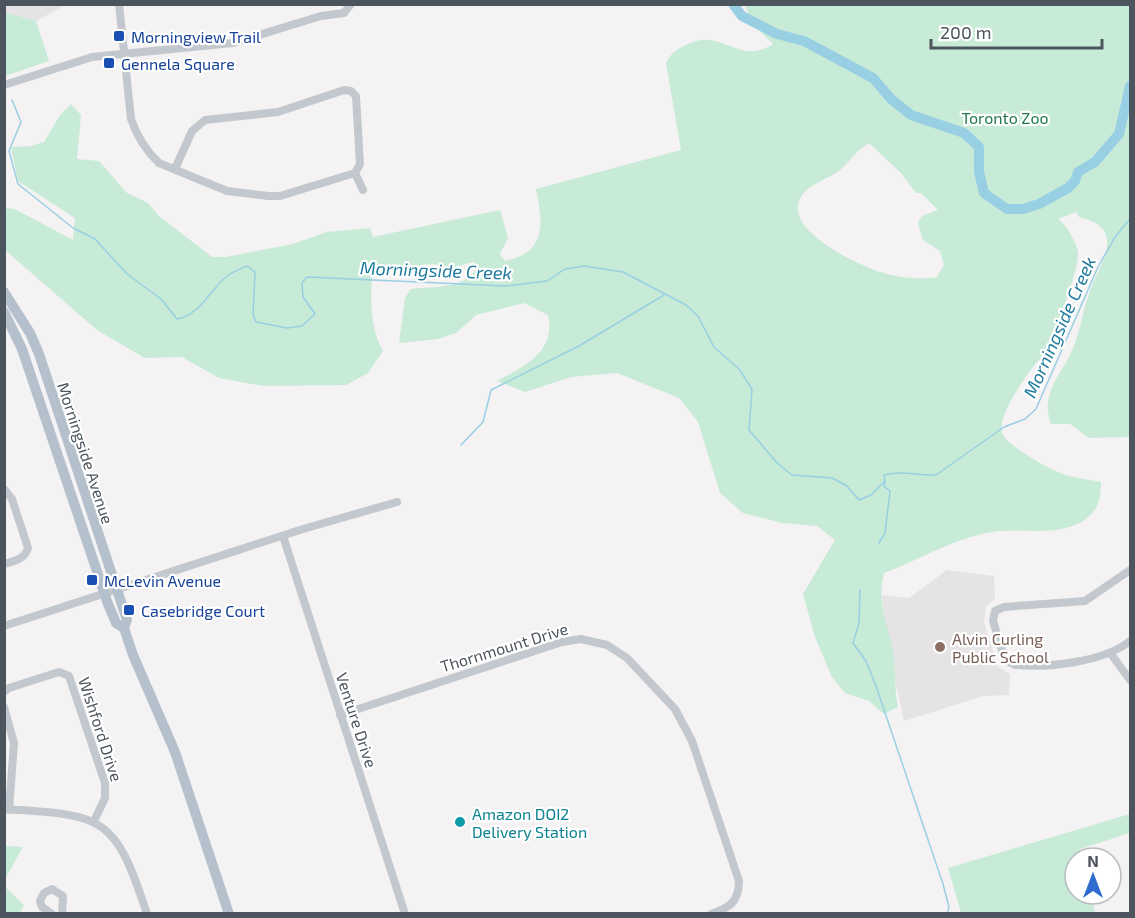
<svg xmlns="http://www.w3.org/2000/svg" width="1135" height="918" font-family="'Exo 2',sans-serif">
<rect width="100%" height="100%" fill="#f4f2f2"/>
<g fill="#e5e3e3">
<polygon points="5,5 66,5 36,21 5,12"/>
<polygon points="947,570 994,576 995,599 986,607 984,622 998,667 1010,674 1009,695 983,696 904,721 885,634 882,595 909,598"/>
</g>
<g fill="#c7ebd7" fill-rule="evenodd">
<path d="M745,5H1130V437L1089,438L1070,424H1051C1039,390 1065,373 1075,343C1081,327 1083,310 1089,294C1098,265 1130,229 1079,217L1076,212L1058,219C1066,224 1077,243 1078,253C1079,271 1051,347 1039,360C1028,372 994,419 1003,435C1009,446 1044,466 1056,471C1069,478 1087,479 1101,482C1101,500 1098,511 1083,521C1057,537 1020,528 992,532C954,538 919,560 884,573C876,602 888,624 893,651C896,669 894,689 898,707L884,714L869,701L845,693L832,677L815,637L803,594L835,540L817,526L782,523L743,513L720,493L698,422L679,398L617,373L571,377L525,392L497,381C525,366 556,352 548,315L524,303L476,315L456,333L438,339L399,343L405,298L411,289C434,286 468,290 478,265L473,262L452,268L434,264L372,268C371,297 369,326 383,351L368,373L346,385L263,386L219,378L182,357L145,358L97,330L5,250V208L15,209L73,240L75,218L18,181L11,147L31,146L44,142L60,115L71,104L81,115L77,159L99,161L127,193L148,203L159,216L212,257H226L293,244L327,232L370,228L373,237L500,210L508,238L500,254L505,261C547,252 543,224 536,189L681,150L666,63C671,53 676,50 686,45C721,26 739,67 773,44L753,24ZM869,143L901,173L916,193H921L938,210L922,216L918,223L923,240L940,251L944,265L937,277C922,280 903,278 887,274C863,268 787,233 799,201C806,183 830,180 842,168C853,158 855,152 869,143Z"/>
<polygon points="4,12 36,21 49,61 5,76"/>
<polygon points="1130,814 1130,833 1080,849 1082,858 1075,858 1075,894 1090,894 1095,913 961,913 948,868"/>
<polygon points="5,846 23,847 5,879 4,846"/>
<polygon points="4,886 24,905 20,913 5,913"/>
</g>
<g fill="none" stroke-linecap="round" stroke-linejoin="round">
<g stroke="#99cfe3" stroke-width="1.5">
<path d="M12,100L21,122L9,151L18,184L73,228L95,239L127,274L161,299L177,319C200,315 209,291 226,277C232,272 240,269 247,266L255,272L253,314L256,322L287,328L302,326L315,314L303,297L302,283L307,277L505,286L547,281L565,269L584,266L623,272L686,305L698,316L714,347L739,369L752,389L749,430L777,463L792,475L832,478L847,486L859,500L871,495L885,481L884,475C906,470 916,476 936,475L1004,427L1025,419L1036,409L1098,267L1115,237L1130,219"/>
<polyline points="461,445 483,422 491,390 579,346 664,295"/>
<polyline points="879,543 885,533 890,491 884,486 885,482"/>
<polyline points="860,590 859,623 853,643 866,661 876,686 943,884 949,907 947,914"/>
</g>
<polyline stroke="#99cfe3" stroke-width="10" points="733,4 742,16 777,34 804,41 873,78 891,99 911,115 964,133 979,147 979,172 984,193 1007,209 1023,209 1039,204 1068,188 1075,181 1078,172 1095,162 1119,134 1130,86"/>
<g stroke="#c2c8ce" stroke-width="8">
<path d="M119,4L131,119C137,136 146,151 159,163L227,191L268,196H280L355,173L360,164L356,96L351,91L344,90L278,112L205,120L192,131L175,169"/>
<polyline points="4,85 92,57 233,43 321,16 344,13 351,4"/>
<polyline points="355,173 363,190"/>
<path d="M4,489L12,499L28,548C25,559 15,561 4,564"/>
<polyline points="283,536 405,914"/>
<path d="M1130,570L1085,601L1004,607L995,611L993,621L1005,660L1015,665C1048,668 1104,662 1130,641"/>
<polyline points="4,626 303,529 397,502"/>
<polyline points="1111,654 1130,680"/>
<polyline points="4,692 9,688 59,672 69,676 105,783 105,798 94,821"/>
<polyline points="4,707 14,743 9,810"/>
<path d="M340,715L562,642L581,639L607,645L627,658L675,709L692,741L739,881C739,902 729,908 711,914"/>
<path d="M4,809C105,815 115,816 147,914"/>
<polyline points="52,914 42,907 40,901 44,893 52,889 63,896 62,914"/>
</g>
<g stroke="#b5c0cd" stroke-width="10">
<polyline points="4,292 30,333 39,354 127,620 124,628"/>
<polyline points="4,312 22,349 108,604 116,623 124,628 133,655 175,752 229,914"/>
</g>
</g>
<g fill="#1a4fb4" stroke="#fff" stroke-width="2">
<rect x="113" y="30" width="12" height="12" rx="3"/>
<rect x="103" y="57" width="12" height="12" rx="3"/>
<rect x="86" y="574" width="12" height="12" rx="3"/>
<rect x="123" y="604" width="12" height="12" rx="3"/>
</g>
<circle fill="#8d6e63" stroke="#fff" stroke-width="2" cx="940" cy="647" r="6"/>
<circle fill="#0f9aa8" stroke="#fff" stroke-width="2" cx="460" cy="822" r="6"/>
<g text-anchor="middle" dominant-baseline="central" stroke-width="4.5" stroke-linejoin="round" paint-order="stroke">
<g font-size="16" fill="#164399" stroke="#fff" text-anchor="start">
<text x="131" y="36">Morningview Trail</text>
<text x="121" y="63">Gennela Square</text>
<text x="104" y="580">McLevin Avenue</text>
<text x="141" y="610">Casebridge Court</text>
</g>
<g font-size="16" fill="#237853" stroke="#fff">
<text x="1005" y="117">Toronto Zoo</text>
</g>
<g font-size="16" fill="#4c545d" stroke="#fff">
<text transform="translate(86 453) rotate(72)">Morningside Avenue</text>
<text transform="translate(504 647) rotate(-17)">Thornmount Drive</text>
<text transform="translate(357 720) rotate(72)">Venture Drive</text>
<text transform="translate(101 729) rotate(72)">Wishford Drive</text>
</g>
<g font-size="16" fill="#785e54" stroke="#fff" text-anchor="start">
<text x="952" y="638">Alvin Curling<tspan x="952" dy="18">Public School</tspan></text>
</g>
<g font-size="16" fill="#0d838f" stroke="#fff" text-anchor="start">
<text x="472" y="813">Amazon DOI2<tspan x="472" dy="18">Delivery Station</tspan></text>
</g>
<g font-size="18" font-style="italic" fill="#1e7b9e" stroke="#fff">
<text transform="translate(436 270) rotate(2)">Morningside Creek</text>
<text transform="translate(1059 327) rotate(-66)">Morningside Creek</text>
</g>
</g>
<rect width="1135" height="918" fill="none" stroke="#4c545d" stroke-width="12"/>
<g transform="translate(1093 876)"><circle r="28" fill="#ffffff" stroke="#b7bbbe" stroke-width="1.5"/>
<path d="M0-4.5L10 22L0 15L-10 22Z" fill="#306bd0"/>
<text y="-9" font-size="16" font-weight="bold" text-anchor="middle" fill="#4c545d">N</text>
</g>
<path d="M931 39v9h171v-9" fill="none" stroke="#4c545d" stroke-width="3"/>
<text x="940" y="39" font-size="18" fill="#4c545d" stroke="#ffffff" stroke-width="4.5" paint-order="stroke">200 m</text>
</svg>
